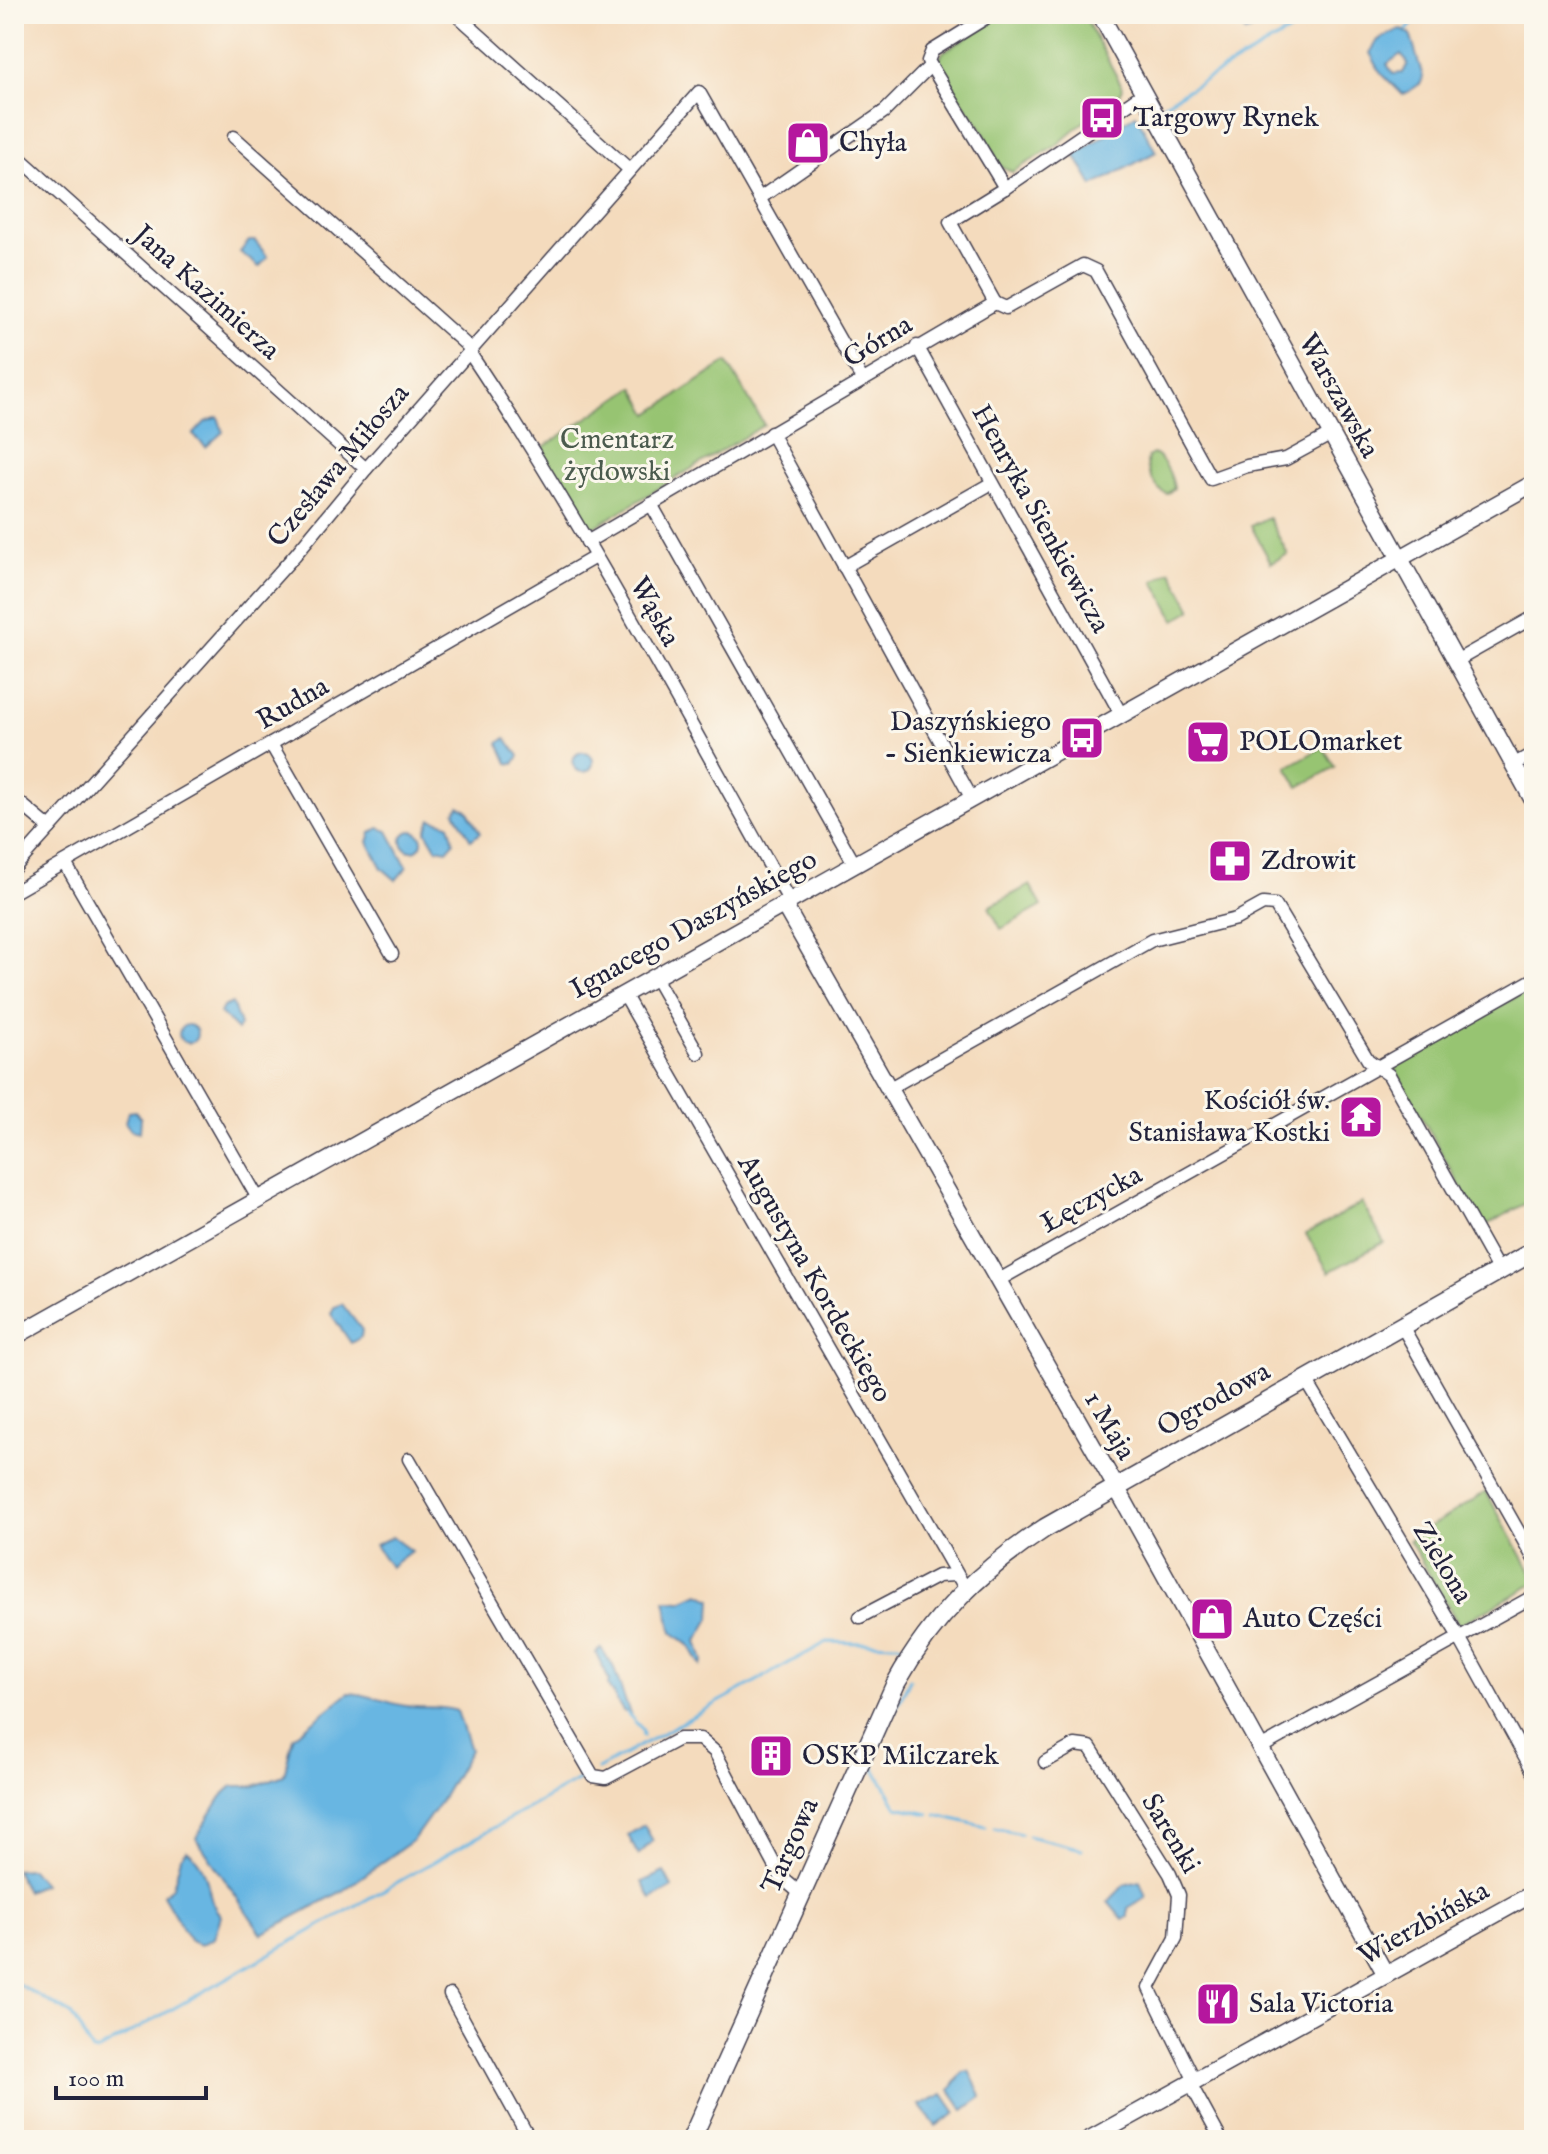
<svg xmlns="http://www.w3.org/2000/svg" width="1548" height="2154" font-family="'IM FELL English',serif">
<rect width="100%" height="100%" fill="#fbf7ec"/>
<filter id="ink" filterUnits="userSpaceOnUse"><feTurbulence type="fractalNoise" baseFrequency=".0125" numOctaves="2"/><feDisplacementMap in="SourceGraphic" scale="16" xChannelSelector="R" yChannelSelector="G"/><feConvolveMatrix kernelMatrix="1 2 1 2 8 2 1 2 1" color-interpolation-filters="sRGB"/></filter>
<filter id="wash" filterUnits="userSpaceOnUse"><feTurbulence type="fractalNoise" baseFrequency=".006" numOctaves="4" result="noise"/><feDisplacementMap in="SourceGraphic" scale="32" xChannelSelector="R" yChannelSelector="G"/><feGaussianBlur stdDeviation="1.8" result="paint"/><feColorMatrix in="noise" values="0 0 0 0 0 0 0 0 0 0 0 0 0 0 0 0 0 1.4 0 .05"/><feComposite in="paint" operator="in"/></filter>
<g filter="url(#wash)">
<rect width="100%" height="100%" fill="#f4dbbd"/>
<g fill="#97c472" stroke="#5c7356" stroke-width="2">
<polygon points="1005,14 1083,14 1123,88 1118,99 1088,118 1056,146 1012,172 1000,166 982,129 951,87 938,62 943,52"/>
<polygon points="727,362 764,425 588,531 539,450 634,387 649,414"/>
<path d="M1153,454C1165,459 1172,476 1174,488L1167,494C1156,491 1144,469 1148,457Z"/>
<polygon points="1268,517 1288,554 1271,563 1251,526"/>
<polygon points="1171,571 1192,610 1175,620 1154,581"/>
<polygon points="1323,747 1335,767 1299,787 1287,767"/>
<polygon points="1030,885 1042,906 1001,929 989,907"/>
<polygon points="1534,987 1534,1199 1483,1227 1392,1064"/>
<polygon points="1362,1203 1384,1242 1329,1272 1306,1234"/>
<polygon points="1486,1492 1534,1577 1534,1584 1459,1625 1409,1540"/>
</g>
<g fill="#68b6e2" stroke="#456c8e" stroke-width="2" fill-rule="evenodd">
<polygon points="1234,14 1285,14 1246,33"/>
<path d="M1400,29L1410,34L1423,77L1421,83L1403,95L1381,73L1370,53L1378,40ZM1401,54L1408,63L1403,73L1393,74L1387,64Z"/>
<polygon points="1136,114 1156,152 1093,186 1075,155"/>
<polygon points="249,241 255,241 268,257 259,267 240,252"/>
<polygon points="218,417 223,432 206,447 193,435 205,422"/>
<polygon points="506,738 519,756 514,764 508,763 499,743"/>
<circle cx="583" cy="762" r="10"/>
<polygon points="459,806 467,810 480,833 471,840 455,812"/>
<polygon points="431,819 449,824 454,842 447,850 436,848 426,831"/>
<polygon points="379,828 388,831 407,867 396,880 382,868 368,842 371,833"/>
<circle cx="412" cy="841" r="10"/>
<polygon points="232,1003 240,1025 237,1030 220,1013 223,1007"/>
<circle cx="188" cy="1034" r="9"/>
<polygon points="135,1111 141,1118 140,1132 131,1130 125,1122 128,1112"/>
<polygon points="342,1304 362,1330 361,1337 351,1343 331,1314 334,1307"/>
<polygon points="392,1537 411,1551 390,1567 375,1545"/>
<polygon points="699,1593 712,1599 711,1617 697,1641 703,1661 701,1666 690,1646 672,1632 665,1600 682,1601"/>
<polygon points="601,1648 613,1666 630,1714 623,1711 608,1686 609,1680 596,1653"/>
<path d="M349,1693C370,1694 386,1703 406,1706C424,1709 439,1705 457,1711L470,1750L440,1802L412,1841L341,1892L262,1934L196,1838L221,1797L233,1786H254L284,1775L293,1737Z"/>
<polygon points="644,1825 653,1841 638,1855 628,1835"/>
<path d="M187,1850C215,1872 203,1897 221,1916L214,1938L200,1945L190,1941L163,1895L173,1887L181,1857Z"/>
<polygon points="31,1869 43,1884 26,1891 15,1870"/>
<polygon points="664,1872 672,1887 651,1899 642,1882"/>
<polygon points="1140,1881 1146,1897 1128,1908 1128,1917 1123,1920 1108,1902 1124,1885"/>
<polygon points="969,2071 982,2097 964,2110 950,2090 963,2072"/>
<polygon points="943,2094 956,2113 936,2126 919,2105"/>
</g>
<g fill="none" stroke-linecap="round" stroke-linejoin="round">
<g stroke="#68b6e2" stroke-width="3">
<polyline points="1407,30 1422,14"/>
<polyline points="1163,104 1320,14"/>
<polyline points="910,1679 871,1762 897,1807 929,1814"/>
<polyline points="627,1713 642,1729 643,1736"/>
<polyline points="598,1769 827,1642 899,1644 904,1649"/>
<polyline points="937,1815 986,1827"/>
<polyline points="994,1828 1021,1834"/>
<polyline points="1028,1836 1082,1849"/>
<polyline points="14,1982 71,2014 92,2051 98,2051 582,1778"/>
</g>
</g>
</g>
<g filter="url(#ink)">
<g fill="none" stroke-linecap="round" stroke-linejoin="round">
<g stroke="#423e4e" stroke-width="15">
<g id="street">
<polyline points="456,14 630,170"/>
<polyline points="992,14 932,51 928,61 1005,188 1141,95"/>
<polyline points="234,137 471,349"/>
<polyline points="14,153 366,469"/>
<polyline points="760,198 885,111 929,67"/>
<polyline points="995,303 1006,308 1083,265 1096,271 1211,479 1247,466 1286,459 1330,435"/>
<polyline points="995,303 950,222 1005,188"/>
<polyline points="917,346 1122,716"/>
<path d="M469,352C587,528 686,717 790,902"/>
<polyline points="771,433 972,799"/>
<polyline points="651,504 855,865"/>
<polyline points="587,542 995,303"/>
<polyline points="844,567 992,483"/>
<polyline points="1456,661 1534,617"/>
<polyline points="271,744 392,954"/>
<polyline points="1513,765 1534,753"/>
<polyline points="14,798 50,828"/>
<polyline points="65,863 259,1200"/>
<polyline points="14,868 295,555 366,469 699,92 862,379"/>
<polyline points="14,892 595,557"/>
<polyline points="654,976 698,1053"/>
<polyline points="624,994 965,1588"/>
<polyline points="888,1089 1152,940 1236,919 1263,904 1275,905 1368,1060 1389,1075 1499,1271"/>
<polyline points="997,1281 1534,979"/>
<polyline points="1402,1326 1534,1559"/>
<polyline points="1306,1380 1459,1637 1534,1773"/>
<polyline points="409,1459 593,1776 606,1778 679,1739 700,1739 715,1752 781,1877 801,1894"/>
<polyline points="860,1617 938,1576 955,1575"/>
<polyline points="1260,1748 1534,1596"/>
<polyline points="1045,1762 1075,1745 1090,1747 1170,1874 1179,1895 1176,1938 1149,1988 1195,2081"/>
<polyline points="450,1995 530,2140"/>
<polyline points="1190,2083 1221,2140"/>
</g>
</g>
<g stroke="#423e4e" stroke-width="19">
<g id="secondary">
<polyline points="1100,14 1534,802"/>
<polyline points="784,905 1124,1501 1386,1975"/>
<polyline points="14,1337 1534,483"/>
<polyline points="1088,2140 1534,1893"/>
</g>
</g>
<g stroke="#423e4e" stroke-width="21">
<path id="primary" d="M691,2140L896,1683C933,1616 981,1570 1045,1528L1534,1251"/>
</g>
<use href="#street" stroke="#fff" stroke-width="12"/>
<use href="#secondary" stroke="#fff" stroke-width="16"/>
<use href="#primary" stroke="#fff" stroke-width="18"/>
</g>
</g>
<defs>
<g id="bus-square" transform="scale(2.3)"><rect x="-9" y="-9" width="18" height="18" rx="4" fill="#b5179e" stroke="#fbf7ec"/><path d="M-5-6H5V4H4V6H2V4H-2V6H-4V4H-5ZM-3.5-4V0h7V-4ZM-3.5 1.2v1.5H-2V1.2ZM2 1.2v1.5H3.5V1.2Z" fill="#fff"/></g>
<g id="shop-square" transform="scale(2.3)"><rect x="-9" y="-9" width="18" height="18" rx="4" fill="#b5179e" stroke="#fbf7ec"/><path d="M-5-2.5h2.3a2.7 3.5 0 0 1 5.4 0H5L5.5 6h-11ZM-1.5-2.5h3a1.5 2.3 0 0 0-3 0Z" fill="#fff"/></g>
<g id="supermarket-square" transform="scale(2.3)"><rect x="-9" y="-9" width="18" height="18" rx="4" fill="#b5179e" stroke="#fbf7ec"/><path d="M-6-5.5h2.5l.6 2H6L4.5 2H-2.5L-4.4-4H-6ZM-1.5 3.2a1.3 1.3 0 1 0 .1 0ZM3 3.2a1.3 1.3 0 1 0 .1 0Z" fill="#fff"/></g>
<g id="pharmacy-square" transform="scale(2.3)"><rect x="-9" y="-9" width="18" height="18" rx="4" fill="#b5179e" stroke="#fbf7ec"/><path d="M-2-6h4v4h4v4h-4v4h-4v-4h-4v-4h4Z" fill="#fff"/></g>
<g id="temple-square" transform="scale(2.3)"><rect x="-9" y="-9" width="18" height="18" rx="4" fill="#b5179e" stroke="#fbf7ec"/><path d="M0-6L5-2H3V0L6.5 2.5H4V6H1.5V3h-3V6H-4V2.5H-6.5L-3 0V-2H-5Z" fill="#fff"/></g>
<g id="building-square" transform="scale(2.3)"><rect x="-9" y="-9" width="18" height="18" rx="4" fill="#b5179e" stroke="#fbf7ec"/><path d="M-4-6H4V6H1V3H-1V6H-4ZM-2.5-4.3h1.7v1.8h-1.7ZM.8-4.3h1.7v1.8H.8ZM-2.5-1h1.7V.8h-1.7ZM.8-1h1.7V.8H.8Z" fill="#fff"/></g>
<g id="restaurant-square" transform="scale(2.3)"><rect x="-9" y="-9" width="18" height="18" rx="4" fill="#b5179e" stroke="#fbf7ec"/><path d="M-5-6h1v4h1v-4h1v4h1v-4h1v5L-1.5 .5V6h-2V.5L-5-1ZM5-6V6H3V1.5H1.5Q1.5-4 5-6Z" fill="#fff"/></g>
</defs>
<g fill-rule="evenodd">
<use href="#bus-square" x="1102" y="118"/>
<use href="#shop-square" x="808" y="143"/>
<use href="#bus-square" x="1082" y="738"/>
<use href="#supermarket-square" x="1208" y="742"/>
<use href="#pharmacy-square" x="1230" y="861"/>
<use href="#temple-square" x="1361" y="1117"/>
<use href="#shop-square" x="1212" y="1619"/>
<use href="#building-square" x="771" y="1756"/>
<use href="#restaurant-square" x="1218" y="2004"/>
</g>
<g text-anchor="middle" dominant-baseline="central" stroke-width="6" stroke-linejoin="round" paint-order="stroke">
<g font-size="28" fill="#22223b" stroke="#fbf7ec" text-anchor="start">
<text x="1133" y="118">Targowy Rynek</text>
<text x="839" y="143">Chyła</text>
<text x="1051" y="722" text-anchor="end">Daszyńskiego<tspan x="1051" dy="32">- Sienkiewicza</tspan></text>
<text x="1239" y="742">POLOmarket</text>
<text x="1261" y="861">Zdrowit</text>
<text x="1330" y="1101" text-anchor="end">Kościół św.<tspan x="1330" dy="32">Stanisława Kostki</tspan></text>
<text x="1243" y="1619">Auto Części</text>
<text x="802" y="1756">OSKP Milczarek</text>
<text x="1249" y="2004">Sala Victoria</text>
</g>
<g font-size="28" fill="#22223b" stroke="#fbf7ec">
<text transform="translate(206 293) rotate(42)">Jana Kazimierza</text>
<text transform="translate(878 342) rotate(-31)">Górna</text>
<text transform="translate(1338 396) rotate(61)">Warszawska</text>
<text transform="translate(339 466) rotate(-50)">Czesława Miłosza</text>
<text transform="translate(1040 519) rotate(61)">Henryka Sienkiewicza</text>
<text transform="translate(654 612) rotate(61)">Wąska</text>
<text transform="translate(293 704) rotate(-30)">Rudna</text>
<text transform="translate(694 925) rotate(-29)">Ignacego Daszyńskiego</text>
<text transform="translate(1092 1200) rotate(-29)">Łęczycka</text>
<text transform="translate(814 1279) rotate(60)">Augustyna Kordeckiego</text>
<text transform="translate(1214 1400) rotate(-29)">Ogrodowa</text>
<text transform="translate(1109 1426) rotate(60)">1 Maja</text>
<text transform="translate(1442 1563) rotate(59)">Zielona</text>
<text transform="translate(1170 1834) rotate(59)">Sarenki</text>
<text transform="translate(791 1846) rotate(-66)">Targowa</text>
<text transform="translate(1424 1924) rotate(-29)">Wierzbińska</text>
</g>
<g font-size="28" fill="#4b5b4e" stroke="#fbf7ec">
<text x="617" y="440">Cmentarz<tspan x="617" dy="32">żydowski</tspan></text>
</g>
</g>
<rect width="1548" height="2154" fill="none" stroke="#fbf7ec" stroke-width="48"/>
<path d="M56 2086v12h150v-12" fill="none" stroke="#22223b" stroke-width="4"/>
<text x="68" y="2086" font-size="24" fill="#22223b" stroke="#fbf7ec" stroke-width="6" paint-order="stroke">100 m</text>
</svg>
